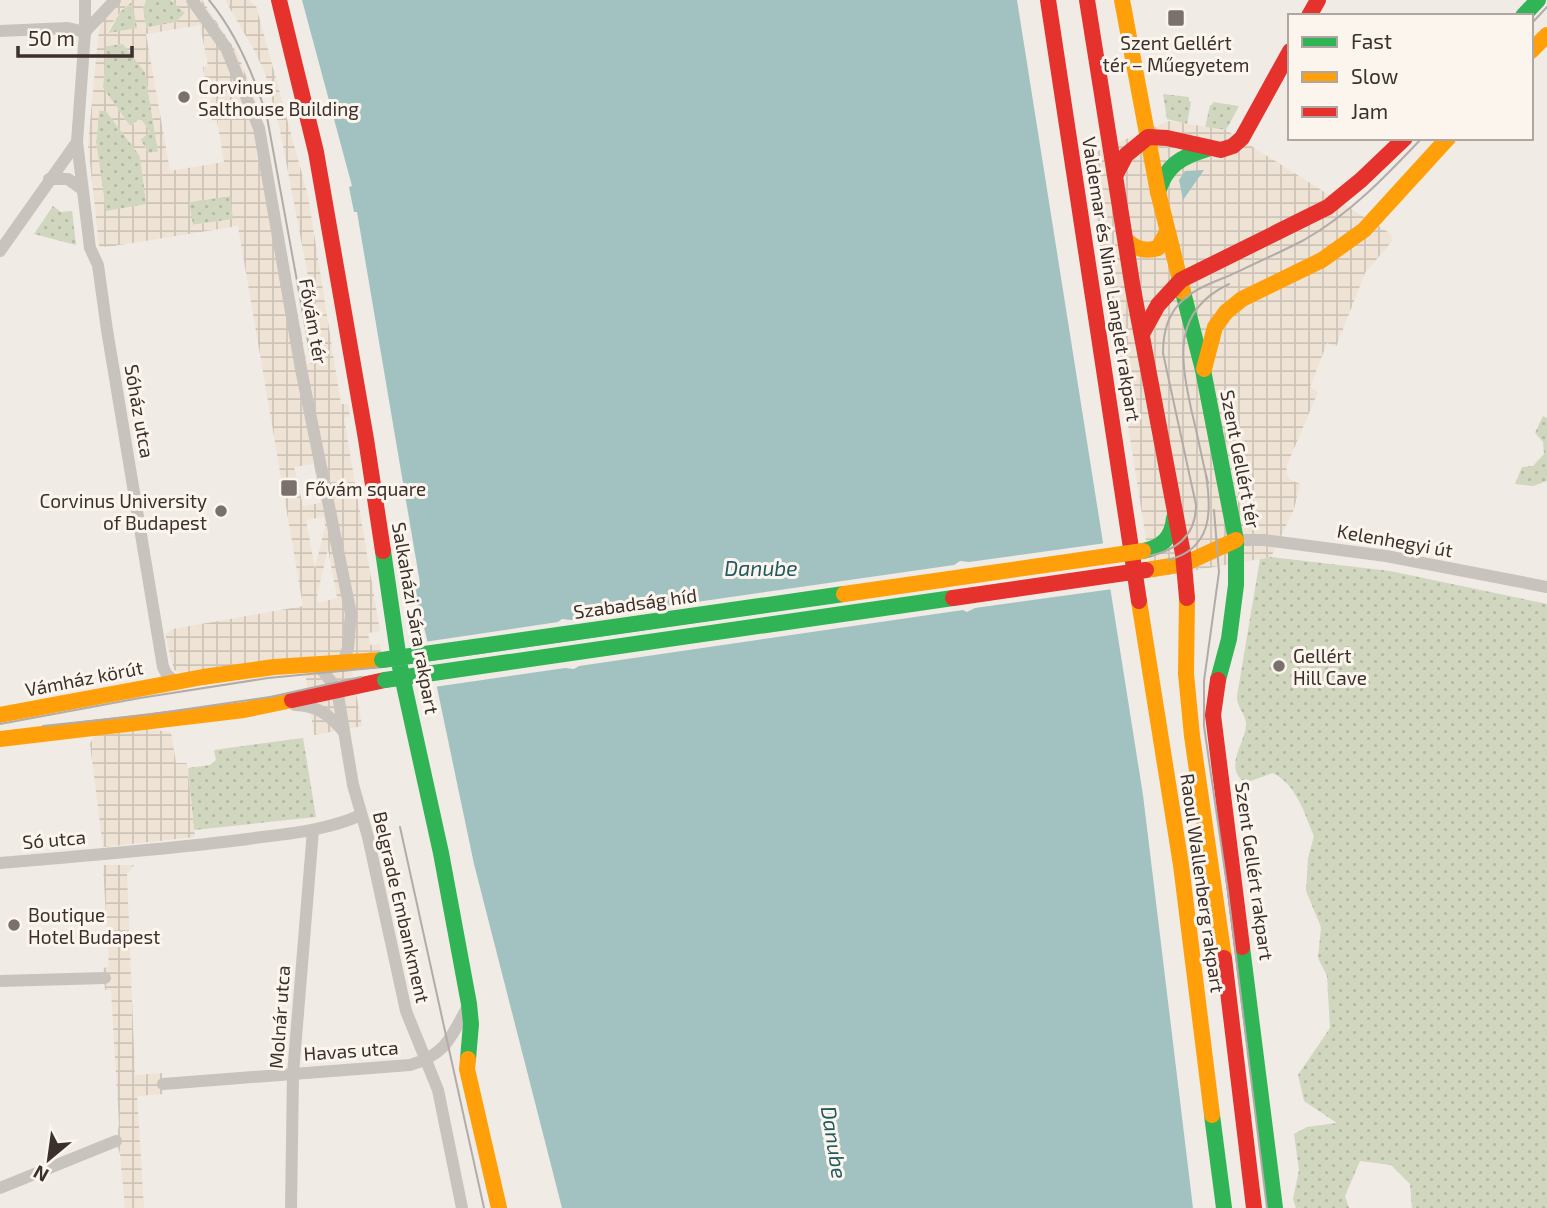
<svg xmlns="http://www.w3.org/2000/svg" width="1547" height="1208" font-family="'Exo 2',sans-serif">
<defs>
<pattern id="green-dots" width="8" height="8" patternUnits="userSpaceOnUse" patternTransform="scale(1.75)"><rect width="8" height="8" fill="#d1d6bf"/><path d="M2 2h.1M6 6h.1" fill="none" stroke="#b4b8a4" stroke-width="1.8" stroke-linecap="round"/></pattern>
<pattern id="plaza-grid" width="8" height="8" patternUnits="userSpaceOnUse" patternTransform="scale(1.75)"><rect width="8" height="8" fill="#eee3d5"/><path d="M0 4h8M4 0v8" fill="none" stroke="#cdc3b7"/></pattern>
</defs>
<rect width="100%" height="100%" fill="#f0ebe5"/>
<g fill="url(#green-dots)">
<polygon points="146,0 171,0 185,13 176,22 146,28 143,9"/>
<polygon points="133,1 138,29 108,34 120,12"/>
<polygon points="123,44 145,72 158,152 149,153 140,139 140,119 130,126 103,88 105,46"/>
<polygon points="1163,94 1189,97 1189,101 1191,102 1187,124 1167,119"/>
<polygon points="1213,102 1239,106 1226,130 1205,128 1210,105 1212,105"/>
<polygon points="99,111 106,111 140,156 147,204 106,212 96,142"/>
<polygon points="230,196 234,219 192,225 189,202"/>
<polygon points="53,206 61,212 72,211 76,245 34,234"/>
<polygon points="1543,416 1547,418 1547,481 1533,486 1515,484 1522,467 1533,466 1544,454 1543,442 1535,433"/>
<path d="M1271,557L1390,571L1547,604V1208H1412L1410,1184L1391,1165L1360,1161L1345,1196L1349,1208H1296L1293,1199L1299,1170L1294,1134L1307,1127L1337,1123L1304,1101L1298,1075L1330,1028L1327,976L1318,958L1321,927L1306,891L1308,858L1314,836C1304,813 1297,785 1273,773L1245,783C1222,766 1247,742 1246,723C1245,713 1236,706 1237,696L1260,559Z"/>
<polygon points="303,738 316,817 194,830 188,768 210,765 216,760 214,750"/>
</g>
<g fill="url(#plaza-grid)" fill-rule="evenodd">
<path d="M120,0H146L143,9L146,28L176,22L185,13L171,0H185L192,7L197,0H202L238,54L261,116L307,364L324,360L281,135L265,73L253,48L225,0H249L256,6L308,196L341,404H348L350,416L344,418L380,631L368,633L370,645L380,644L381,653L349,655L362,726L314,735L303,657L185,674L174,670L165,634L173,629L303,606L238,226L107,247L99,246L88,144L98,38L101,22ZM132,1L137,28L108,33L111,25L120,12ZM200,25L208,66L203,67L206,88L210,87L211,94L212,100L209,101L212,121L217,120L224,162L170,171L146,34ZM123,44L145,72L158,152L149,153L140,140L150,132L141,119L130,126L103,88L106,46ZM99,111H106L140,156L146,204L106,211L96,142ZM230,196L233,219L193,225L189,202ZM314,464L321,503L303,506L294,467ZM324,517L325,526L315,569L306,520ZM328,549L337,598L318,603L317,595Z"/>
<polygon points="1169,121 1226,130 1391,234 1392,241 1365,273 1336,347 1327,343 1310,387 1318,392 1287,465 1286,473 1291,480 1300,484 1294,509 1271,557 1152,578 1086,156"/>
<polygon points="147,729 171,732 176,763 187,763 195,837 103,847 90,744 95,734"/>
<polygon points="103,865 134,865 127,874 135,1075 162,1073 163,1094 137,1096 144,1208 125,1208 120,1154 116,1141 119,1124 111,990 105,990 103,968 109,967"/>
</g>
<g fill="#a1c2c1">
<polygon points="302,0 1017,0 1143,795 1193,1208 562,1208 474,864 426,635 413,586 420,583 357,212 354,212 349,187 352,186"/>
<polygon points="1204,170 1183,200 1179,180 1185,171"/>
</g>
<polygon fill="#f0ebe5" points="1106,543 1113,589 975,608 967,612 963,610 579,666 574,669 565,668 434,687 424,642 558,622 562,619 571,620 954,565 960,561 969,562"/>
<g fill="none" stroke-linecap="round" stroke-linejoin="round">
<g stroke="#c9c3be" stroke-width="12">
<polyline points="85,0 85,32 77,142 90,248 98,265 107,330 163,667 167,675 176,682"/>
<polyline points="192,0 226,48 259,128 301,369 351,614 348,648 343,663"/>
<polyline points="0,31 68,28 85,32"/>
<polyline points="85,32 115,0"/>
<polyline points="49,179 68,179 82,189"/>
<polyline points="0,251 77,142"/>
<polyline points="1236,540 1264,540 1386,556 1547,587"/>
<polyline points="311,665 322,670 337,689 353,785 368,837 406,1011 438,1090 462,1208"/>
<path d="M295,705C317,705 331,716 344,732"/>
<path d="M0,863C80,856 161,850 240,840C281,834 323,832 361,815"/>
<polyline points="0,981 105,978"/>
<path d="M163,1084L410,1065C447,1054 451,1037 469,1004"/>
<polyline points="0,1188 116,1141"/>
<polyline points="291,1208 293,1074 313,830"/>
</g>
<g stroke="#30b455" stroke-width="16">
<polyline points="1523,16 1538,0"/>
<path d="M1158,192C1166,165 1181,157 1207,149"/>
<polyline points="1183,292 1203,370 1236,540 1236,585 1229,639 1218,680"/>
<polyline points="383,551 400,667 441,853 469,1004 471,1024 468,1059"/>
<path d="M1143,551C1162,547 1172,538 1174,518"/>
<polyline points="1242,947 1275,1208"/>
<polyline points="1212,1115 1224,1208"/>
</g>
<g stroke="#ff9f0a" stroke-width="16">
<polyline points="1122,0 1158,192 1183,292"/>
<polyline points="1531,51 1547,35"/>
<path d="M1127,241C1137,249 1145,252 1158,248L1166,234"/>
<polyline points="1204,369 1215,327 1226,312 1242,299 1322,260 1364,230 1448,138"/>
<polyline points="1146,570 1184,564 1236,540"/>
<polyline points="1187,598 1186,674 1192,736 1224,958"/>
<polyline points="1139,601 1181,865 1212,1115"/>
<polyline points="0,715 203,677 274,667 382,660"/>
<polyline points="0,739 244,710 292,700"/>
<polyline points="468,1059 467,1069 499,1208"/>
</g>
<g stroke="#e5322d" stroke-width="16">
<polyline points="279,0 316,152 366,439 383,551"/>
<polyline points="1048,0 1139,601"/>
<polyline points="1087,0 1133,289 1183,554 1187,598"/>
<polyline points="1309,16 1318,0"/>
<polyline points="1116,174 1126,155 1148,137 1167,138 1221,150 1233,146 1242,138 1290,51"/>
<polyline points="1142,334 1158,305 1181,280 1328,207 1361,180 1405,138"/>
<polyline points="1218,680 1213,715 1242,947"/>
<polyline points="292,700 385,680"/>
<polyline points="1224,958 1254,1208"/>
</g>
<g stroke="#b1aca8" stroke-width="2">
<path d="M209,0C237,34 254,75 267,117L312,363"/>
<polyline points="1531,24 1547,7"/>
<path d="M1208,483C1202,460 1198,436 1192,413C1181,361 1170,312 1229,284"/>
<polyline points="1214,510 1219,572 1204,681 1204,726 1228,892 1267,1208"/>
<path d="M1168,560C1212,549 1212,512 1206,475"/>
<path d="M0,724L140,698L268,678L383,667L1144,557C1174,552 1196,537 1196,505L1163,353C1163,333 1167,314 1183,300C1195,289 1211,283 1226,277C1252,265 1279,253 1304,240C1350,214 1386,176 1422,138"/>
<polyline points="43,726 146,715 270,697 361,677"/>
<polyline points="400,827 484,1208"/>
</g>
<g stroke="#30b455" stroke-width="16">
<polyline points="382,660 844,594"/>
<polyline points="385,680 953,598"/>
</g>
<polyline stroke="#ff9f0a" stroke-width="16" points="844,594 1143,551"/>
<polyline stroke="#e5322d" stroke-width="16" points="953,598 1146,570"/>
</g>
<g fill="#7a716c" stroke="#fbf5ee" stroke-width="2.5">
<rect x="1167" y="9" width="18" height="18" rx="3.5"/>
<circle cx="184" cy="97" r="7"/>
<rect x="280" y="479" width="18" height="18" rx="3.5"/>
<circle cx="221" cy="511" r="7"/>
<circle cx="1279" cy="666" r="7"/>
<circle cx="14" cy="925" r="7"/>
</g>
<g text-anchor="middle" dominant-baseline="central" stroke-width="6" stroke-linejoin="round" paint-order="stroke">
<g font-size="19" fill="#3b302b" stroke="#fbf5ee" text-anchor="start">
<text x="1176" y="42" text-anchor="middle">Szent Gellért<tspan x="1176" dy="22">tér – Műegyetem</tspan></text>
<text x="198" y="86">Corvinus<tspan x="198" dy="22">Salthouse Building</tspan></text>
<text x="305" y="488">Fővám square</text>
<text x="207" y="500" text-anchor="end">Corvinus University<tspan x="207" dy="22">of Budapest</tspan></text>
<text x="1293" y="655">Gellért<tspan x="1293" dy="22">Hill Cave</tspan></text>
<text x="28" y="914">Boutique<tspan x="28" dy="22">Hotel Budapest</tspan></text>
</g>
<g font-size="19" fill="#3b302b" stroke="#fbf5ee">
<text transform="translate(1112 279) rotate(81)">Valdemar és Nina Langlet rakpart</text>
<text transform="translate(314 321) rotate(80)">Fővám tér</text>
<text transform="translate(140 411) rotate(80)">Sóház utca</text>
<text transform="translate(1241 459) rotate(79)">Szent Gellért tér</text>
<text transform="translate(1395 540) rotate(10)">Kelenhegyi út</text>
<text transform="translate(635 603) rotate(-8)">Szabadság híd</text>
<text transform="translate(416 618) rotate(80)">Salkaházi Sára rakpart</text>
<text transform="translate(84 678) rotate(-11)">Vámház körút</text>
<text transform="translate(54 839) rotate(-5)">Só utca</text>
<text transform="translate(1255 871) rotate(82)">Szent Gellért rakpart</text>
<text transform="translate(1203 883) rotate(82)">Raoul Wallenberg rakpart</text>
<text transform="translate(402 907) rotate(77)">Belgrade Embankment</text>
<text transform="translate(279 1017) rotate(-86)">Molnár utca</text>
<text transform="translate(351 1050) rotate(-4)">Havas utca</text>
</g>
<g font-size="21" font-style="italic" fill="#1f5a5e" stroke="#fbf5ee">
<text x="761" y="567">Danube</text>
<text transform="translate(835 1142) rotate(81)">Danube</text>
</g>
</g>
<rect x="1288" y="14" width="245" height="126" fill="#fbf5ee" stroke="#aea6a0" stroke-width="2"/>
<rect x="1302" y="37" width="35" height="10" fill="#30b455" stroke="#aea6a0" stroke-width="2"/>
<text x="1351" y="49" font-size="21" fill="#3b302b">Fast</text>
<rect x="1302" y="72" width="35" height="10" fill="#ff9f0a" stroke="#aea6a0" stroke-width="2"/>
<text x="1351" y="84" font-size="21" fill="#3b302b">Slow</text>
<rect x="1302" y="107" width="35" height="10" fill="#e5322d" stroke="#aea6a0" stroke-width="2"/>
<text x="1351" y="119" font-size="21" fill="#3b302b">Jam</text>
<g transform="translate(49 1159) rotate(209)" stroke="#fbf5ee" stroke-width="5" paint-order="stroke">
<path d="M0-5L12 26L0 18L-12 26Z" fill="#3b302b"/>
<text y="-10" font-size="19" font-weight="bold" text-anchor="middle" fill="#3b302b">N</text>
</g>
<path d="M18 46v10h114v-10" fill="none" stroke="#3b302b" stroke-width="3.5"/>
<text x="28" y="46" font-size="21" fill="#3b302b" stroke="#fbf5ee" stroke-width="5" paint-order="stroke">50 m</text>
</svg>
